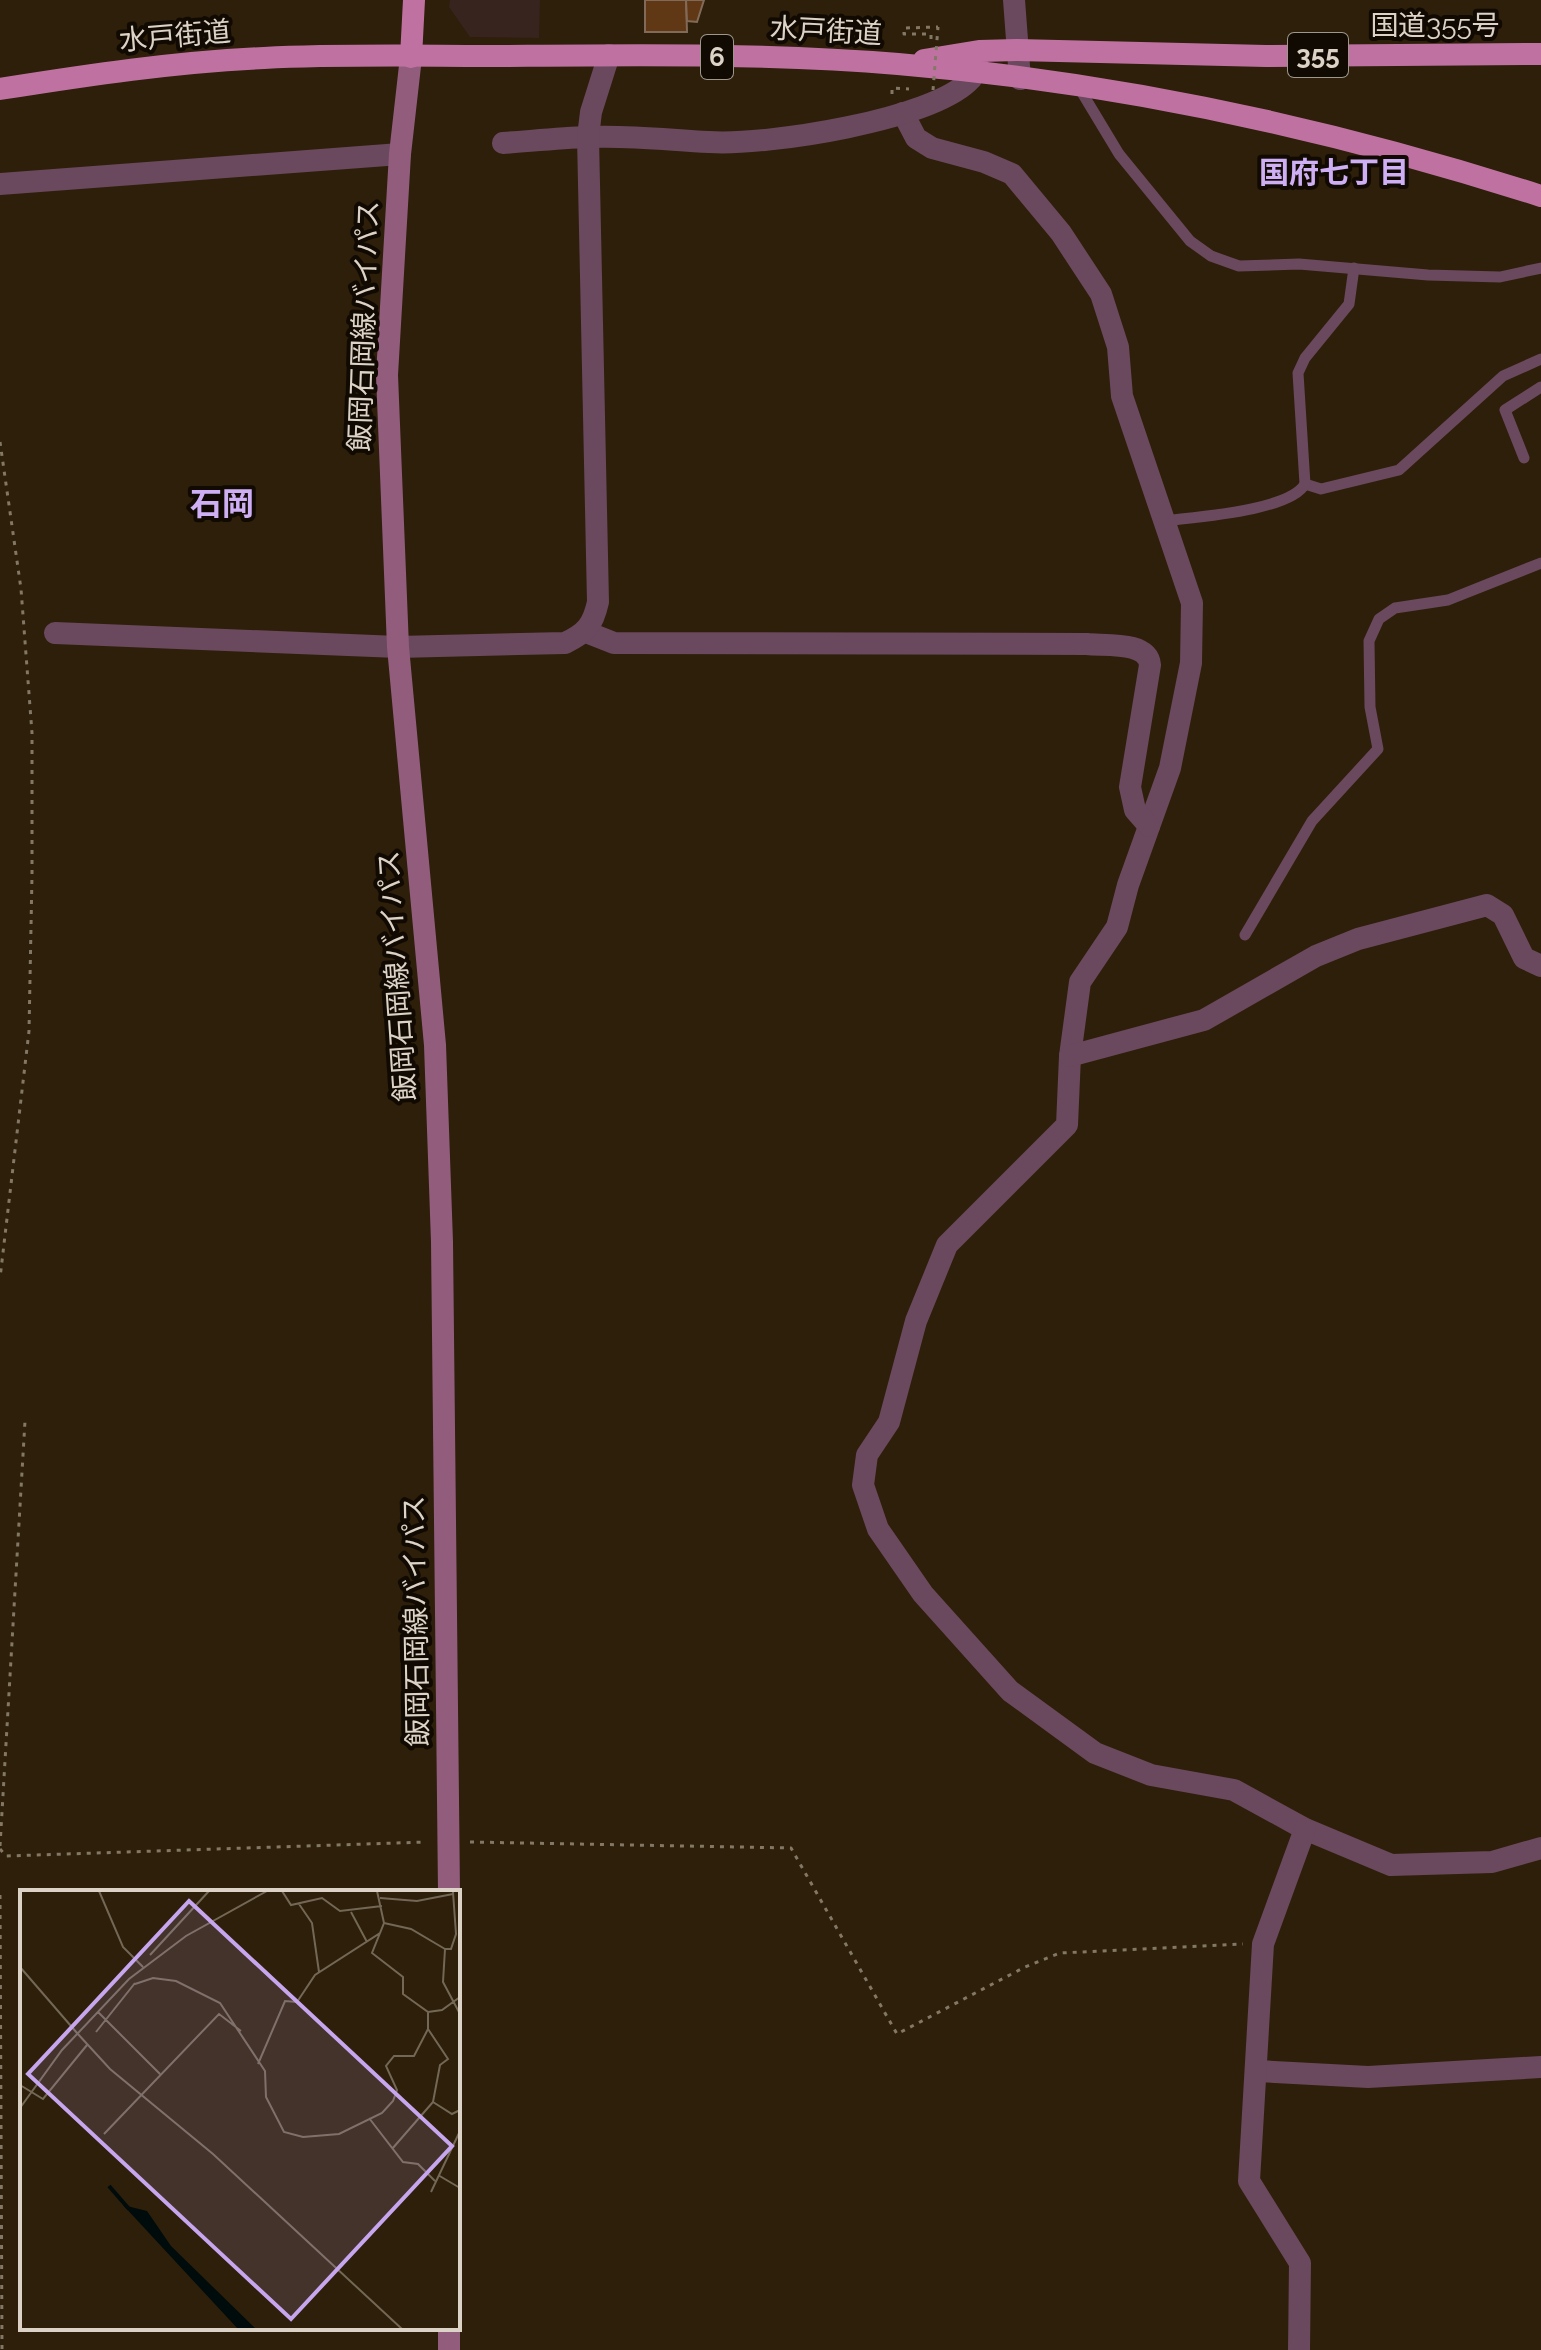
<svg xmlns="http://www.w3.org/2000/svg" width="1541" height="2350" font-family="Raleway,'Noto Sans JP',sans-serif">
<rect width="100%" height="100%" fill="#2d1f09"/>
<polygon fill="#37241e" points="450,0 540,0 539,38 470,37 449,7"/>
<g fill="#603815" stroke="#826a58" stroke-width="2">
<polygon points="645,0 686,0 687,32 645,32"/>
<polygon points="686,0 704,0 697,22 687,21"/>
</g>
<g fill="none" stroke-linecap="round" stroke-linejoin="round">
<g stroke="#837866" stroke-width="3" stroke-dasharray="4 6" stroke-linecap="butt">
<polyline points="931,39 931,34 904,34 904,28 938,27"/>
<polyline points="892,94 892,88 909,89"/>
<polyline points="0,442 21,589 32,733 32,875 29,1031 0,1278"/>
<polyline points="470,1842 791,1848 897,2034 1025,1967 1060,1953 1243,1944"/>
<polyline points="0,1846 25,1421"/>
<polyline points="0,1849 6,1856 426,1842"/>
<polyline points="0,1895 2,2350"/>
</g>
<g stroke="#6a485d" stroke-width="11">
<polyline points="1078,86 1119,154 1190,241 1211,256 1239,266 1299,264 1428,275 1500,277 1541,268"/>
<polyline points="1524,458 1505,410 1541,387"/>
<polyline points="1305,484 1321,489 1399,470 1503,376 1541,359"/>
<path d="M1164,521C1194,517 1290,511 1305,484L1298,373L1305,358L1349,304L1354,268"/>
<polyline points="1245,935 1312,821 1378,749 1370,707 1369,641 1379,619 1395,608 1448,600 1541,563"/>
</g>
<g stroke="#6a485d" stroke-width="22">
<polyline points="1014,0 1020,79"/>
<polyline points="903,113 916,138 932,148 984,162 1012,174 1061,233 1101,294 1118,347 1122,396 1192,603 1191,663 1170,768 1128,885 1117,927 1080,982 1070,1056 1067,1125 947,1245 916,1321 889,1422 867,1455 863,1485 878,1529 923,1594 1010,1691 1095,1753 1151,1775 1234,1790 1305,1829 1391,1865 1492,1862 1541,1848"/>
<path d="M503,143C531,141 560,138 588,137C629,135 669,140 709,142C765,146 934,120 971,79C976,72 976,64 978,56"/>
<polyline points="0,184 400,154"/>
<path d="M586,632L614,643L1087,644C1106,646 1148,641 1150,665L1130,787L1135,810L1149,826"/>
<path d="M55,633L398,647L565,643C586,633 593,625 598,602L588,137L591,112L609,55"/>
<polyline points="1070,1056 1204,1020 1316,956 1358,939 1487,905 1503,915 1524,958 1541,966"/>
<polyline points="1258,2071 1368,2077 1541,2067"/>
<polyline points="1299,2350 1300,2263 1249,2181 1263,1944 1305,1829"/>
</g>
<g stroke="#925c7d" stroke-width="22">
<polyline points="411,57 400,154 387,375 398,647 435,1045 442,1242 449,1892"/>
<polyline points="449,2350 449,2328"/>
</g>
<g stroke="#bf72a2" stroke-width="22">
<polyline points="411,57 414,0"/>
<polyline points="924,60 979,51 1017,50 1266,56 1541,54"/>
<path d="M0,89C88,75 175,62 264,58C342,54 421,56 499,56C632,55 766,53 898,64C1116,82 1333,129 1541,196"/>
</g>
<polyline stroke="#837866" stroke-width="3" stroke-dasharray="4 6" stroke-linecap="butt" points="933,90 938,27"/>
</g>
<g text-anchor="middle" dominant-baseline="central" stroke-width="8" stroke-linejoin="round" paint-order="stroke">
<g fill="#110a03" stroke="#9f978c" stroke-width="2">
<rect x="1288" y="33" width="60" height="44" rx="6"/>
<rect x="701" y="35" width="32" height="44" rx="6"/>
</g>
<g font-size="26" font-weight="bold" fill="#dcd3c6">
<text x="1318" y="55">355</text>
<text x="717" y="57">6</text>
</g>
<g font-size="28" fill="#dcd3c6" stroke="#110a03">
<text x="1435" y="25">国道355号</text>
<text transform="translate(826 31) rotate(3)">水戸街道</text>
<text transform="translate(175 36) rotate(-5)">水戸街道</text>
<text transform="translate(364 326) rotate(-88)">飯岡石岡線バイパス</text>
<text transform="translate(397 976) rotate(-94)">飯岡石岡線バイパス</text>
<text transform="translate(416 1621) rotate(-91)">飯岡石岡線バイパス</text>
</g>
<g font-size="30" font-weight="bold" fill="#ceaff3" stroke="#110a03">
<text x="1334" y="172">国府七丁目</text>
</g>
<g font-size="32" font-weight="bold" fill="#ceaff3" stroke="#110a03">
<text x="222" y="503">石岡</text>
</g>
</g>
<g transform="translate(20 1890)">
<rect width="440" height="440" fill="#2d1f09"/>
<path d="M103,315L127,321L151,356L236,439H218Z" fill="#000b0c"/>
<path fill="none" stroke="#000b0c" stroke-width="4" d="M89,296L109,319"/>
<path fill="none" stroke="#736755" stroke-width="2" d="M79,1L103,57L123,77M262,1L271,15L302,8L320,21L362,16M360,8L397,11L433,4M279,14L292,33L299,82M331,22L347,52M364,33L391,39L425,59M425,59L423,92L440,124M425,59H431L436,44L433,2M130,65L189,1M0,77L57,143M115,94L133,88L156,91L200,113L245,181L246,207L264,242L283,247L319,244L362,223L373,211L377,200L366,176L374,166H394L408,139V122L383,104V87L352,63L360,43M78,122L140,184M408,122L422,120L440,107M76,142L115,93M57,143L90,179L193,264L382,439M238,174L265,111L277,112L295,85L360,43L364,33L357,1M0,195L23,209L67,155M413,212L432,224L440,220M0,218L42,160L109,89L166,46L247,1M349,228L383,272L398,274L415,291M84,244L199,124L221,141M372,259L413,212L420,175L428,169L408,139M418,285L440,298M411,302L440,241"/>
<path fill="#c8a6ef" fill-opacity="0.15" stroke="#c8a6ef" stroke-width="4" d="M169,11L432,256L271,429L8,184Z"/>
<rect width="440" height="440" fill="none" stroke="#dcd3c6" stroke-width="4"/>
</g>
</svg>
